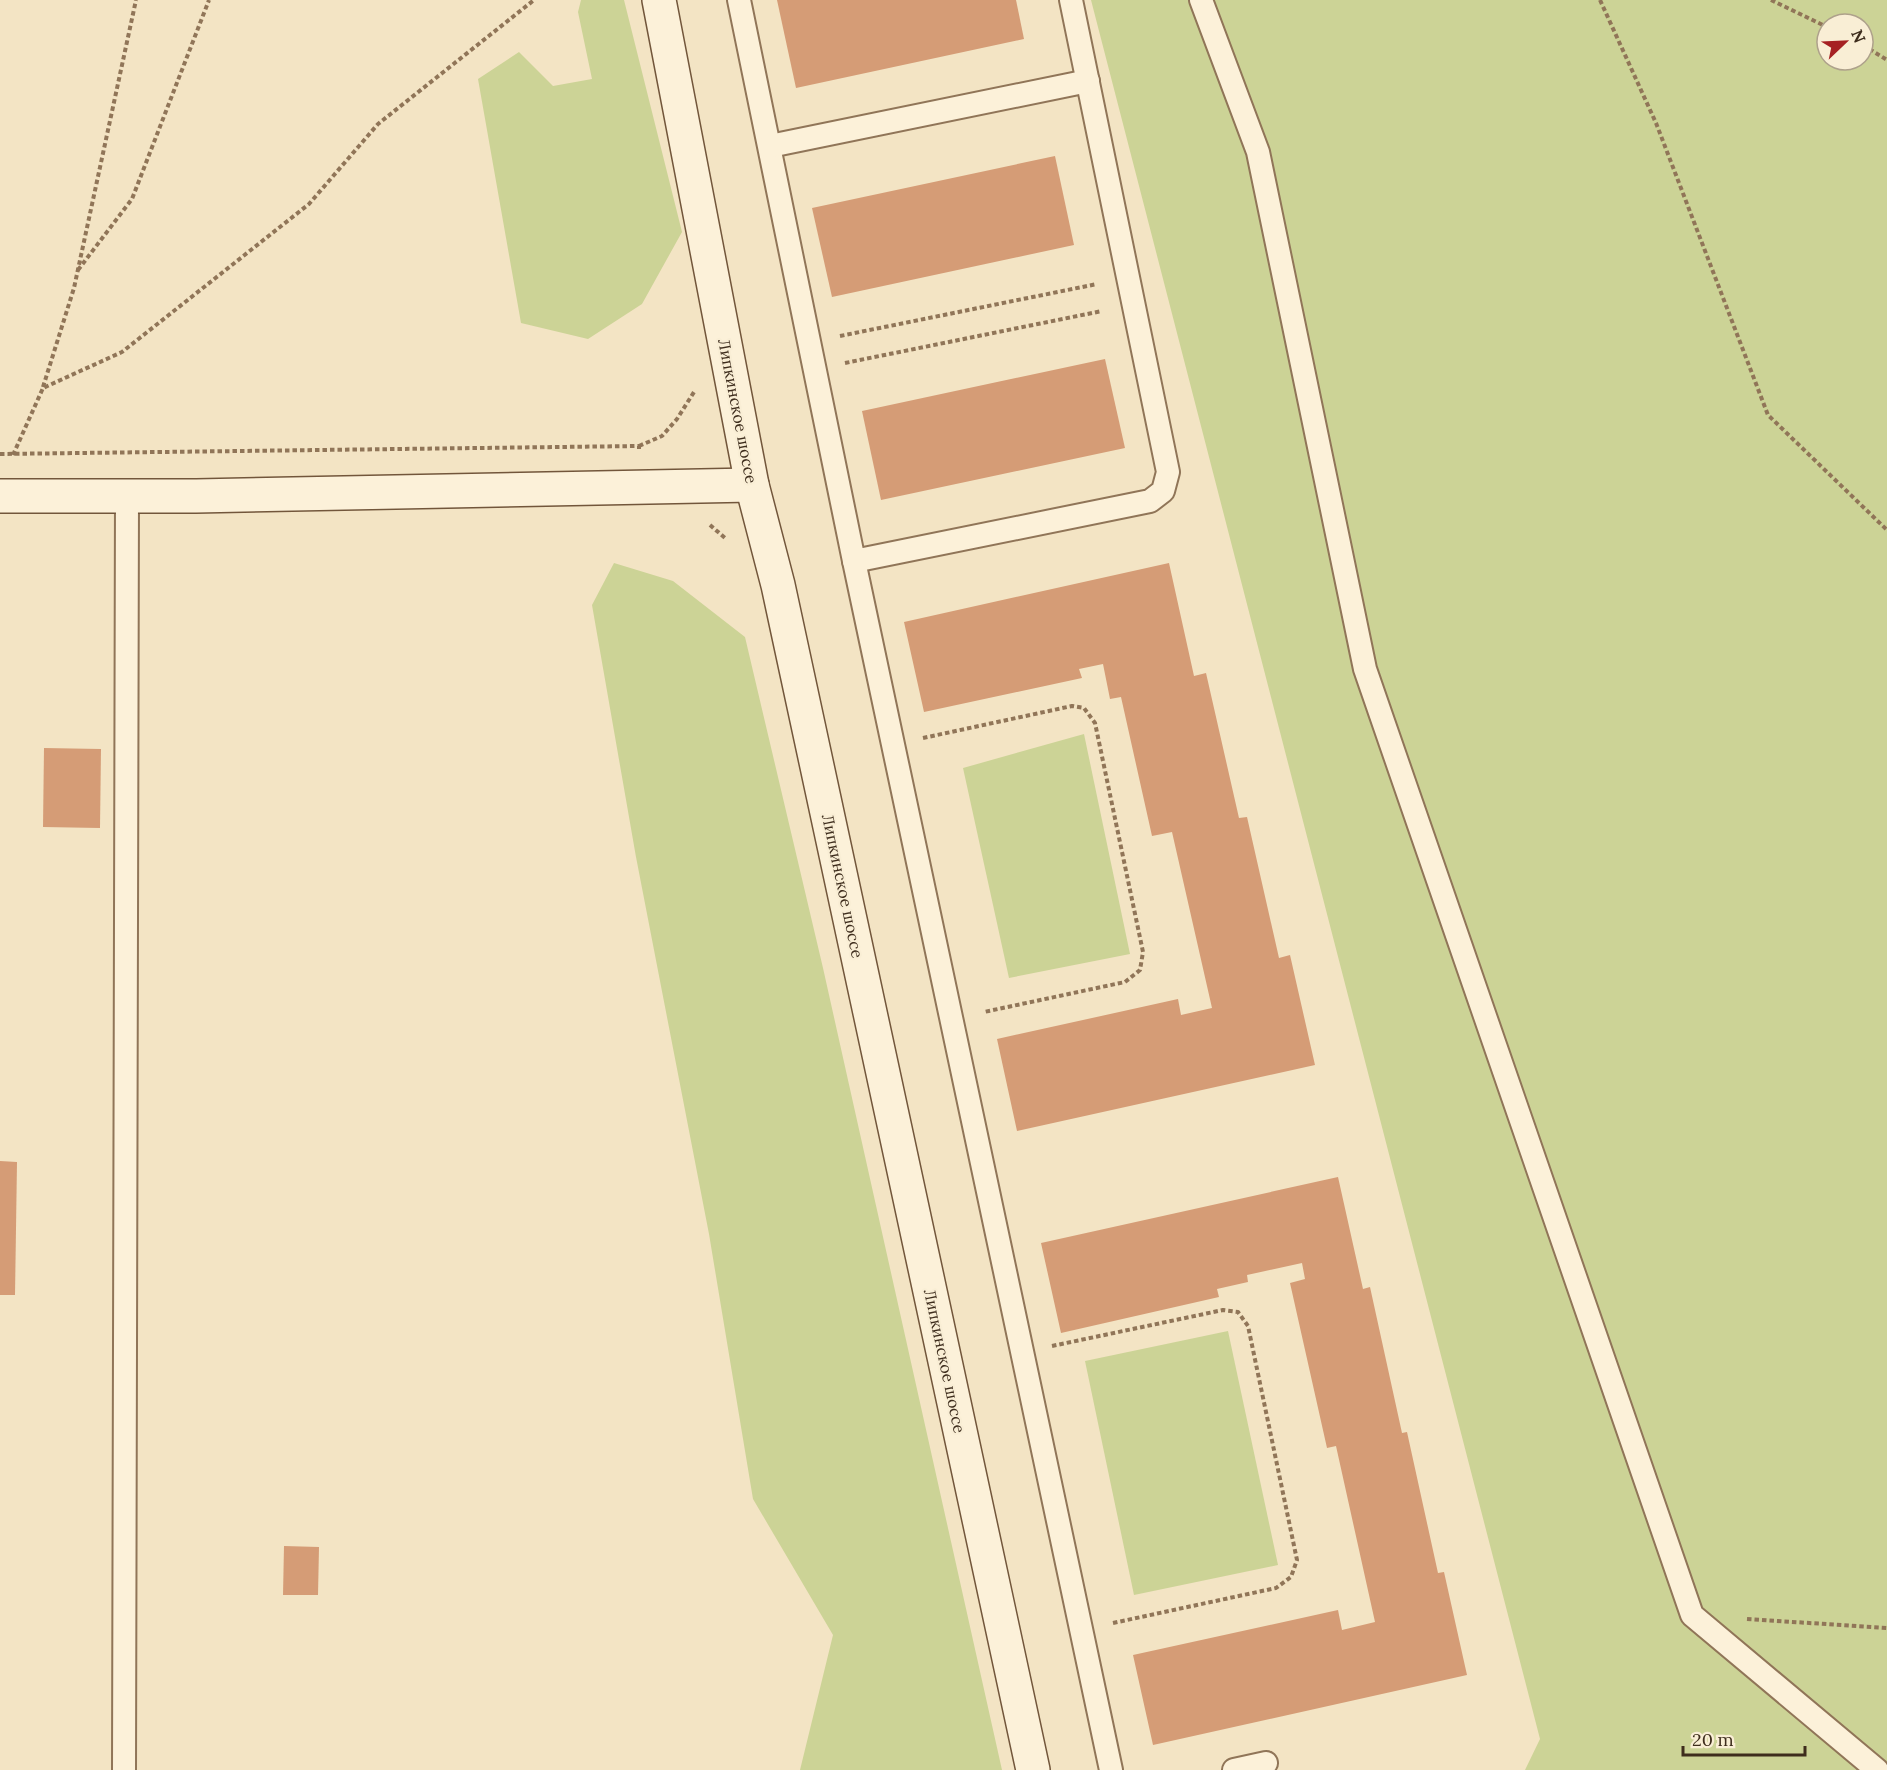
<svg xmlns="http://www.w3.org/2000/svg" width="1887" height="1770" font-family="Lora,serif">
<rect width="100%" height="100%" fill="#f3e4c4"/>
<g fill="#ccd396" fill-rule="evenodd">
<polygon points="581,0 624,0 682,232 642,304 588,339 521,323 478,79 519,52 553,86 592,79 578,12"/>
<path d="M1091,0H1887V1770H1525L1540,1739ZM1827,24H1863V60H1827Z"/>
<polygon points="614,563 673,581 745,637 823,968 1002,1770 800,1770 833,1635 753,1499 709,1234 636,857 592,605"/>
<polygon points="1084,734 1130,954 1009,978 963,768"/>
<polygon points="1228,1331 1278,1565 1134,1595 1085,1361"/>
</g>
<g fill="#d59c76">
<polygon points="777,0 1016,0 1024,39 796,88"/>
<polygon points="1055,156 1074,245 832,297 812,208"/>
<polygon points="1105,359 1125,448 881,500 862,411"/>
<polygon points="1169,563 1194,676 1206,673 1239,818 1247,817 1279,958 1290,955 1315,1065 1017,1131 997,1039 1178,999 1181,1015 1212,1008 1172,832 1152,836 1121,697 1110,699 1103,664 1079,669 1082,678 924,712 904,622"/>
<polygon points="44,748 101,749 100,828 43,827"/>
<polygon points="0,1161 17,1162 15,1295 0,1295"/>
<polygon points="1338,1177 1363,1289 1370,1287 1402,1433 1407,1432 1438,1573 1444,1572 1467,1675 1153,1745 1133,1655 1338,1610 1342,1630 1375,1622 1336,1446 1327,1448 1290,1283 1305,1279 1302,1263 1247,1275 1248,1282 1217,1289 1219,1297 1061,1333 1041,1243"/>
<polygon points="284,1546 319,1547 318,1595 283,1595"/>
</g>
<g fill="none" stroke-linecap="round" stroke-linejoin="round">
<g stroke="#907558" stroke-width="26">
<g id="lane">
<polyline points="739,0 854,561 1150,501 1163,491 1168,472 1071,0"/>
<polyline points="1201,0 1258,152 1365,669 1692,1615 1877,1770"/>
<polyline points="770,146 1088,81"/>
<polyline points="854,561 1111,1770"/>
<polyline points="124,1770 127,495"/>
<polyline points="1234,1770 1266,1763"/>
</g>
</g>
<g stroke="#72563b" stroke-width="36">
<g id="secondary">
<polyline points="659,0 752,485 778,585 1033,1770"/>
<polyline points="0,496 196,496 752,485"/>
</g>
</g>
<g stroke="#907558" stroke-width="4" stroke-dasharray="4.5 3" stroke-linecap="butt">
<polyline points="1600,0 1656,123 1768,415 1887,530"/>
<polyline points="1771,0 1827,27"/>
<polyline points="1863,45 1887,60"/>
<polyline points="78,270 132,199 209,0"/>
<polyline points="840,336 1097,284"/>
<polyline points="845,363 1102,311"/>
<polyline points="43,387 74,288 136,0"/>
<polyline points="639,446 662,436 677,419 694,392"/>
<polyline points="0,454 639,446 639,451"/>
<polyline points="13,455 43,388 122,352 309,204 378,124 534,0"/>
<polyline points="710,525 725,538"/>
<polyline points="923,738 1072,706 1084,708 1095,723 1143,952 1140,970 1125,982 984,1012"/>
<polyline points="1052,1346 1223,1310 1238,1312 1248,1326 1297,1560 1291,1577 1276,1588 1113,1623"/>
<polyline points="1747,1619 1887,1628"/>
</g>
<use href="#lane" stroke="#fcf1d9" stroke-width="22"/>
<use href="#secondary" stroke="#fcf1d9" stroke-width="33"/>
</g>
<g text-anchor="middle" dominant-baseline="central" stroke-width="4.5" stroke-linejoin="round" paint-order="stroke">
<g font-size="16" fill="#3e2d1d" stroke="#f9eed5">
<text transform="translate(738 411) rotate(79)">Липкинское шоссе</text>
<text transform="translate(843 886) rotate(78)">Липкинское шоссе</text>
<text transform="translate(945 1361) rotate(78)">Липкинское шоссе</text>
</g>
</g>
<g transform="translate(1845 42) rotate(67)"><circle r="28" fill="#f9eed5" stroke="#aea18b" stroke-width="1.5"/>
<path d="M0-4.5L10 22L0 15L-10 22Z" fill="#a62123"/>
<text y="-9" font-size="16" font-weight="bold" text-anchor="middle" fill="#3e2d1d">N</text>
</g>
<path d="M1683 1746v9h122v-9" fill="none" stroke="#3e2d1d" stroke-width="3"/>
<text x="1692" y="1746" font-size="18" fill="#3e2d1d" stroke="#f9eed5" stroke-width="4.5" paint-order="stroke">20 m</text>
</svg>
